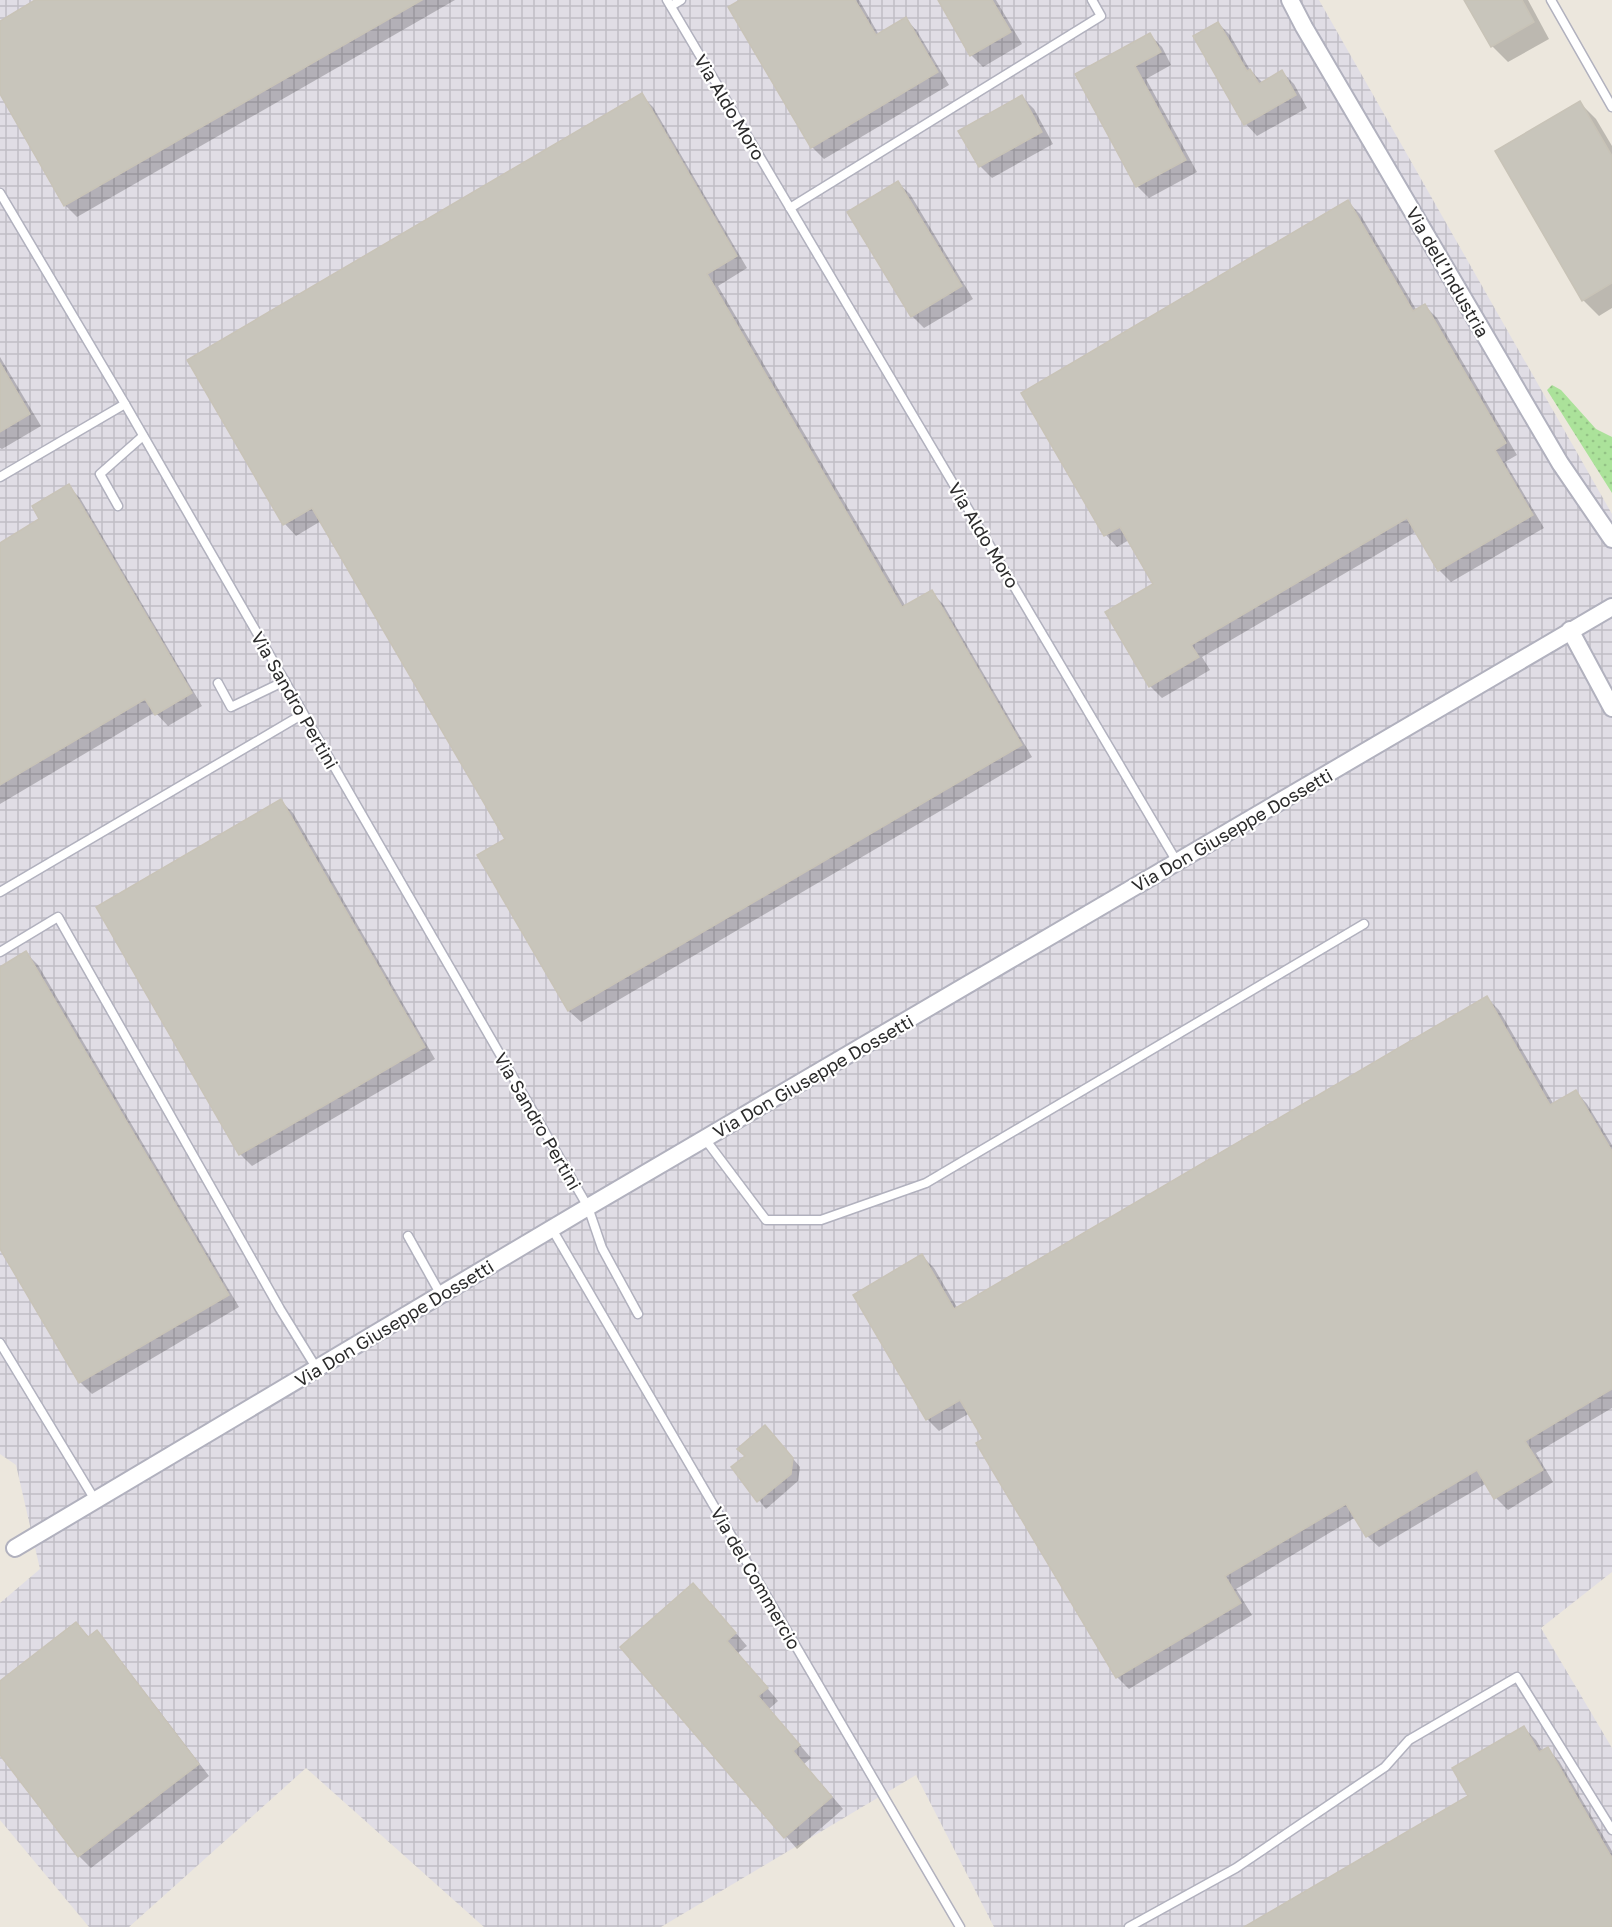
<svg xmlns="http://www.w3.org/2000/svg" width="1612" height="1927" font-family="'Golos Text',sans-serif">
<defs>
<pattern id="industrial-grid" width="8" height="8" patternUnits="userSpaceOnUse" patternTransform="scale(1.5)"><rect width="8" height="8" fill="#e0dde5"/><path d="M0 4h8M4 0v8" fill="none" stroke="#c0bec5"/></pattern>
<pattern id="grass-dots" width="8" height="8" patternUnits="userSpaceOnUse" patternTransform="scale(1.5)"><rect width="8" height="8" fill="#abe29a"/><path d="M2 2h.1M6 6h.1" fill="none" stroke="#93c285" stroke-width="1.8" stroke-linecap="round"/></pattern>
</defs>
<rect width="100%" height="100%" fill="#ece7dd"/>
<polygon fill="url(#industrial-grid)" points="0,0 1319,0 1612,514 1612,1572 1541,1628 1612,1748 1612,1927 994,1927 916,1775 661,1927 484,1927 306,1768 129,1927 89,1927 0,1820 0,1603 40,1569 16,1465 0,1454"/>
<polygon fill="url(#grass-dots)" points="1552,385 1561,390 1596,429 1612,437 1612,493 1547,390"/>
<g fill="#0003">
<polygon points="38,0 455,0 77,217 65,205 0,91 0,23"/>
<polygon points="743,0 859,0 879,35 906,19 917,31 949,85 824,159 812,147"/>
<polygon points="939,0 996,0 1022,44 983,67 971,55"/>
<polygon points="1466,0 1528,0 1549,39 1508,62 1492,46"/>
<polygon points="1218,23 1230,35 1250,70 1263,83 1282,72 1294,84 1307,108 1257,136 1246,124 1195,36"/>
<polygon points="1150,35 1162,47 1171,65 1146,79 1197,172 1149,198 1137,186 1077,75"/>
<polygon points="641,95 653,107 747,268 718,286 906,607 931,592 943,604 1032,757 581,1022 569,1011 479,856 507,839 321,521 296,536 285,524"/>
<polygon points="1022,97 1034,109 1053,144 992,178 980,166 960,131"/>
<polygon points="1580,103 1596,119 1612,146 1612,308 1599,316 1583,300"/>
<polygon points="898,183 910,194 973,299 924,328 912,316"/>
<polygon points="1348,202 1360,214 1417,311 1425,306 1437,318 1517,455 1505,462 1544,528 1451,582 1439,570 1417,531 1202,657 1210,670 1162,698 1150,686 1155,584 1129,540 1117,547 1106,535"/>
<polygon points="0,357 41,426 2,449 0,448"/>
<polygon points="68,486 80,498 202,706 168,726 155,712 0,804 0,544 42,520"/>
<polygon points="281,801 293,813 435,1059 252,1166 240,1154"/>
<polygon points="26,953 38,965 239,1307 92,1394 80,1382 0,1246 0,968"/>
<polygon points="1487,998 1499,1010 1554,1105 1576,1092 1587,1104 1612,1145 1612,1408 1536,1453 1553,1482 1508,1510 1496,1498 1487,1483 1379,1547 1367,1536 1356,1517 1236,1589 1252,1615 1129,1689 1117,1677 970,1413 939,1431 927,1419 922,1256 934,1268 958,1309"/>
<polygon points="772,1434 800,1467 798,1481 766,1509 733,1468"/>
<polygon points="705,1597 747,1646 738,1653 778,1701 769,1709 811,1758 804,1764 843,1809 797,1849 622,1647"/>
<polygon points="76,1624 90,1638 96,1632 108,1644 209,1776 91,1868 79,1856 0,1752 0,1683"/>
<polygon points="1524,1728 1536,1740 1543,1752 1547,1749 1559,1761 1612,1851 1612,1927 1247,1927 1470,1797"/>
</g>
<g fill="#c8c5bb" stroke="#c8c3b7" stroke-width="1.5">
<polygon points="35,0 422,0 64,206 0,94 0,21"/>
<polygon points="740,0 855,0 876,35 906,17 938,72 811,148 728,7"/>
<polygon points="938,0 992,0 1011,32 970,56"/>
<polygon points="1464,0 1522,0 1534,22 1491,47"/>
<polygon points="1218,22 1247,71 1250,69 1259,84 1282,70 1296,95 1244,125 1193,36"/>
<polygon points="1150,33 1161,52 1135,66 1186,160 1136,187 1075,74"/>
<polygon points="642,93 737,256 707,274 902,607 932,590 1022,745 568,1011 477,855 505,839 312,508 283,525 187,360"/>
<polygon points="1022,95 1042,132 979,167 958,131"/>
<polygon points="1580,101 1612,156 1612,283 1582,301 1495,151"/>
<polygon points="898,181 962,286 911,317 847,212"/>
<polygon points="1348,200 1413,311 1425,304 1506,443 1495,450 1533,515 1438,571 1407,518 1191,645 1199,657 1149,687 1105,612 1153,584 1120,527 1104,536 1021,393"/>
<polygon points="0,363 30,414 0,432"/>
<polygon points="69,484 192,693 155,715 145,699 0,785 0,543 39,519 32,506"/>
<polygon points="281,799 425,1047 239,1155 96,907"/>
<polygon points="26,951 229,1295 79,1383 0,1249 0,967"/>
<polygon points="1487,996 1550,1105 1576,1090 1612,1151 1612,1389 1525,1441 1543,1470 1494,1499 1477,1470 1366,1537 1346,1504 1225,1576 1241,1603 1116,1678 976,1443 983,1439 960,1400 926,1420 853,1295 922,1254 954,1309"/>
<polygon points="765,1425 793,1458 791,1474 757,1502 731,1467 745,1456 737,1449"/>
<polygon points="693,1583 736,1633 727,1641 768,1688 758,1696 800,1745 793,1751 832,1797 784,1838 620,1647"/>
<polygon points="76,1622 88,1637 97,1630 199,1764 78,1857 0,1755 0,1681"/>
<polygon points="1524,1726 1539,1752 1548,1747 1612,1858 1612,1927 1244,1927 1468,1796 1452,1768"/>
</g>
<g fill="none" stroke-linecap="round" stroke-linejoin="round">
<g stroke="#b1b1be" stroke-width="11">
<g id="lane">
<polyline points="667,0 1177,862"/>
<polyline points="1551,0 1612,107"/>
<polyline points="671,6 681,0"/>
<polyline points="0,193 125,404 588,1207 602,1248 638,1314"/>
<polyline points="790,208 1101,16 1092,0"/>
<polyline points="0,477 125,404"/>
<polyline points="118,506 100,474 143,436"/>
<polyline points="218,683 231,707 285,681"/>
<polyline points="0,892 303,714"/>
<polyline points="0,952 58,917 280,1309 317,1369"/>
<polyline points="705,1139 766,1220 821,1220 926,1183 1364,924"/>
<polyline points="552,1229 960,1927"/>
<polyline points="408,1236 441,1295"/>
<polyline points="0,1343 95,1500"/>
<polyline points="1129,1927 1236,1868 1385,1767 1409,1740 1517,1677 1612,1830"/>
</g>
</g>
<g stroke="#b1b1be" stroke-width="20">
<g id="street">
<polyline points="1290,0 1304,27 1560,463 1612,539"/>
<polyline points="1570,630 1612,708"/>
<polyline points="15,1548 588,1207 1612,607"/>
</g>
</g>
<use href="#lane" stroke="#fff" stroke-width="8"/>
<use href="#street" stroke="#fff" stroke-width="16"/>
</g>
<g text-anchor="middle" dominant-baseline="central" stroke-width="4.5" stroke-linejoin="round" paint-order="stroke">
<g font-size="18" fill="#2b2b2b" stroke="#fff">
<text transform="translate(730 107) rotate(59)">Via Aldo Moro</text>
<text transform="translate(1448 272) rotate(60)">Via dell’Industria</text>
<text transform="translate(984 535) rotate(59)">Via Aldo Moro</text>
<text transform="translate(295 700) rotate(60)">Via Sandro Pertini</text>
<text transform="translate(1232 830) rotate(-30)">Via Don Giuseppe Dossetti</text>
<text transform="translate(813 1076) rotate(-30)">Via Don Giuseppe Dossetti</text>
<text transform="translate(538 1121) rotate(60)">Via Sandro Pertini</text>
<text transform="translate(394 1323) rotate(-31)">Via Don Giuseppe Dossetti</text>
<text transform="translate(756 1578) rotate(60)">Via del Commercio</text>
</g>
</g>
</svg>
